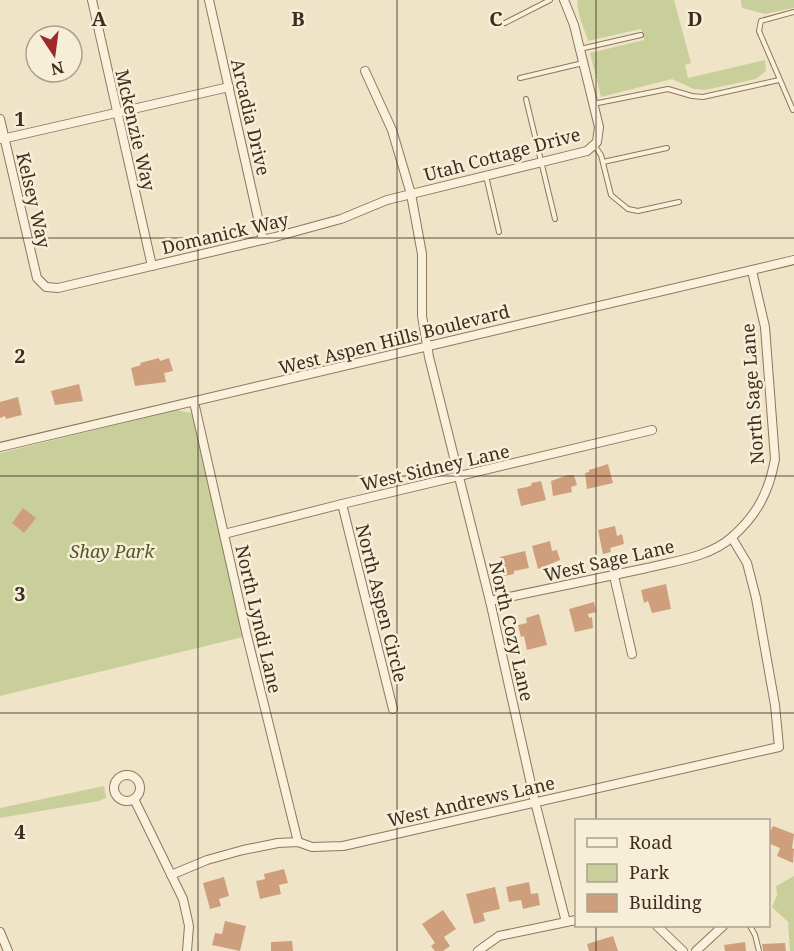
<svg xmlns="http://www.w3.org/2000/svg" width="794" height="951" font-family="'Noto Serif',serif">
<rect width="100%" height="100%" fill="#f0e4c8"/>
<g fill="#c9cf9b">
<path d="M578,0H674L691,63L685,65L688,78L765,60L766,71L756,79L705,90L694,89L672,79L601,97L590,53L644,40L641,29L588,41C585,30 575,10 578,0Z"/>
<polygon points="741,0 794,0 794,8 765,14 742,8"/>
<polygon points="176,410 197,414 247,636 0,696 0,453"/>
<polygon points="104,786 106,798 99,801 0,818 0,808"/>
<polygon points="794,876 794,951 790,951 788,922 772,907 777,895 776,886"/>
</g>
<g fill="#cf9f7d">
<polygon points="159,358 160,361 169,358 173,371 164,373 166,382 135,386 131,368 141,365 140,363"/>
<polygon points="79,384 83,401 55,405 51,391"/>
<polygon points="18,397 22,415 6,419 5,416 0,418 0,402"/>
<polygon points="608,464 613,483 587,489 585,473 589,472 589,470"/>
<polygon points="568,475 574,475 577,485 571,487 572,492 553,496 551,481"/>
<polygon points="541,481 546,500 521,506 517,489 527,487 532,485 531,483"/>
<polygon points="23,508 36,518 24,533 12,523"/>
<polygon points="615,526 617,536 622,534 624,544 610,548 611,552 603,554 598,530"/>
<polygon points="550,541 552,551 557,550 560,560 538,569 532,546"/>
<polygon points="525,551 529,568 514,571 514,574 504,576 500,557"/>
<polygon points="666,584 671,609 652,613 648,601 644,603 641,590"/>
<polygon points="594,602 596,612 588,614 589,618 592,617 593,628 575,632 569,609"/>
<polygon points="539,614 547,645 527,650 524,636 521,637 518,625 527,623 526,618"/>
<polygon points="773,826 794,834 792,848 794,849 793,863 777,856 780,848 768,843 768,836"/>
<polygon points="284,869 288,883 279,885 281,894 260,899 256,881 265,879 264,874"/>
<polygon points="224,877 229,896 219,899 221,906 210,909 203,883"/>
<polygon points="529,882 531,894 538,893 540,905 523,909 521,900 509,902 506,887"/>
<polygon points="495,887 500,909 483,913 485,921 474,924 466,894"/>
<polygon points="443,910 456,929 444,937 450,946 443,951 435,951 431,946 435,943 422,924"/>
<polygon points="225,921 246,926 240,951 212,945 215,933 222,934"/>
<polygon points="613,936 618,951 589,951 587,944"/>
<polygon points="292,941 293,951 271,951 271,942"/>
<polygon points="745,942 746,951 725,951 724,945"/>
<polygon points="785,943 786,951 763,951 762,944"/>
</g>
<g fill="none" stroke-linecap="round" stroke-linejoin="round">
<g stroke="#8d765c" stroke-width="6">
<g id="service">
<polyline points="505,23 550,0"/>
<polyline points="580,49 641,35"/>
<polyline points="520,78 583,63"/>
<polyline points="526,99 555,219"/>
<polyline points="593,104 668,89 692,96 703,97 779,80"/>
<polyline points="793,110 759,31 761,21 794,12"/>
<polyline points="594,145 601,155 611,195 628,209 638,211 679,202"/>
<polyline points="603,162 667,148"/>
<polyline points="486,176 499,232"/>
<polyline points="750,926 755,935 759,951"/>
</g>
</g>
<g stroke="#8d765c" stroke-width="10">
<g id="minor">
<polyline points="92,0 152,266"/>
<polyline points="209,0 263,240"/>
<polyline points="365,71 392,130 411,194 422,254 422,316 429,357 490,601 535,802 566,922"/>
<polyline points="0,119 37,278 46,287 58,288 275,237 341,219 387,200 587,151 597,142 599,127 574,25 564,0"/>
<polyline points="2,139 229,87"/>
<polyline points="194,402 247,636 298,842"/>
<polyline points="0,447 794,260"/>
<polyline points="342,504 393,709"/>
<polyline points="224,534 342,504 652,430"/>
<polyline points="614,576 632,654"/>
<path d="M490,601C542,590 595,579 647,568C675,561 710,557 732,537C757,515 769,492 775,459L765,327L752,271"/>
<circle cx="127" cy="788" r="13"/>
<polyline points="134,799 183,899 189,926 187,951"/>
<polyline points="171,875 207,860 243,850 278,843 298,842 312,847 343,846 779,747 775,705 756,598 747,563 732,538"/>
<polyline points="657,926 683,951"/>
<polyline points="0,932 8,951"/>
<polyline points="478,951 499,936 576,920"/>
<polyline points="696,951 723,926"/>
</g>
</g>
<use href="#service" stroke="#faf1dc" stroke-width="4"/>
<use href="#minor" stroke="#faf1dc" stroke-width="8"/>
</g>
<path fill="none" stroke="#3d2e20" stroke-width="1.5" stroke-opacity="0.55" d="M198,0V951M397,0V951M596,0V820M0,238H794M0,476H794M0,713H794M596,926V951"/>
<g text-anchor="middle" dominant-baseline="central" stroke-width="5" stroke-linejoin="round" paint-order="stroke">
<g font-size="18" fill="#3d2e20" stroke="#f7eed8">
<text transform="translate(251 117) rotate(77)">Arcadia Drive</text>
<text transform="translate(136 130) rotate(77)">Mckenzie Way</text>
<text transform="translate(502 154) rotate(-15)">Utah Cottage Drive</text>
<text transform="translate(34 200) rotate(77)">Kelsey Way</text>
<text transform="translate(225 233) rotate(-13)">Domanick Way</text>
<text transform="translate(394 339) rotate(-14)">West Aspen Hills Boulevard</text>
<text transform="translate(752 394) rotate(-94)">North Sage Lane</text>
<text transform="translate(435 467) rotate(-13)">West Sidney Lane</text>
<text transform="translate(609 560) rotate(-13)">West Sage Lane</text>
<text transform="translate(382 603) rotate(76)">North Aspen Circle</text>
<text transform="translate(259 619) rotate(77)">North Lyndi Lane</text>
<text transform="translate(512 631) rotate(77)">North Cozy Lane</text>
<text transform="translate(471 801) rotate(-13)">West Andrews Lane</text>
</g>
<g font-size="18" font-style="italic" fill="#4d5a26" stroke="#f7eed8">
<text x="112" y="551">Shay Park</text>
</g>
</g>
<g font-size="20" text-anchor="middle" font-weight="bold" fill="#3d2e20" stroke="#f7eed8" stroke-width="5" stroke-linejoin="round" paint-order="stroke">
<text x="99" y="26">A</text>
<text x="298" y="26">B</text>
<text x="496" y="26">C</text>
<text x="695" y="26">D</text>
<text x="20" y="126">1</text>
<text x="20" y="363">2</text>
<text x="20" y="601">3</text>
<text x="20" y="839">4</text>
</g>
<rect x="575" y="819" width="195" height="108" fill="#f7eed8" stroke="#ada18e" stroke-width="1.5"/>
<rect x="587" y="838" width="30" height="9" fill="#faf1dc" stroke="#ada18e" stroke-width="1.5"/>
<text x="629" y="849" font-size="18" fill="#3d2e20">Road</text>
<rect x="587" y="864" width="30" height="18" fill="#c9cf9b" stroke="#ada18e" stroke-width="1.5"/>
<text x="629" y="879" font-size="18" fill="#3d2e20">Park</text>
<rect x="587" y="894" width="30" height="18" fill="#cf9f7d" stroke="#ada18e" stroke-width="1.5"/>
<text x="629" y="909" font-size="18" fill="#3d2e20">Building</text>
<g transform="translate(54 54) rotate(167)"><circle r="28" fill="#f7eed8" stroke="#ada18e" stroke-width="1.5"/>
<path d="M0-4.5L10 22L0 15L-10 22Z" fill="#9e2a2b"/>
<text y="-9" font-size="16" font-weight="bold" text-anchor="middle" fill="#3d2e20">N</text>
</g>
</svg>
